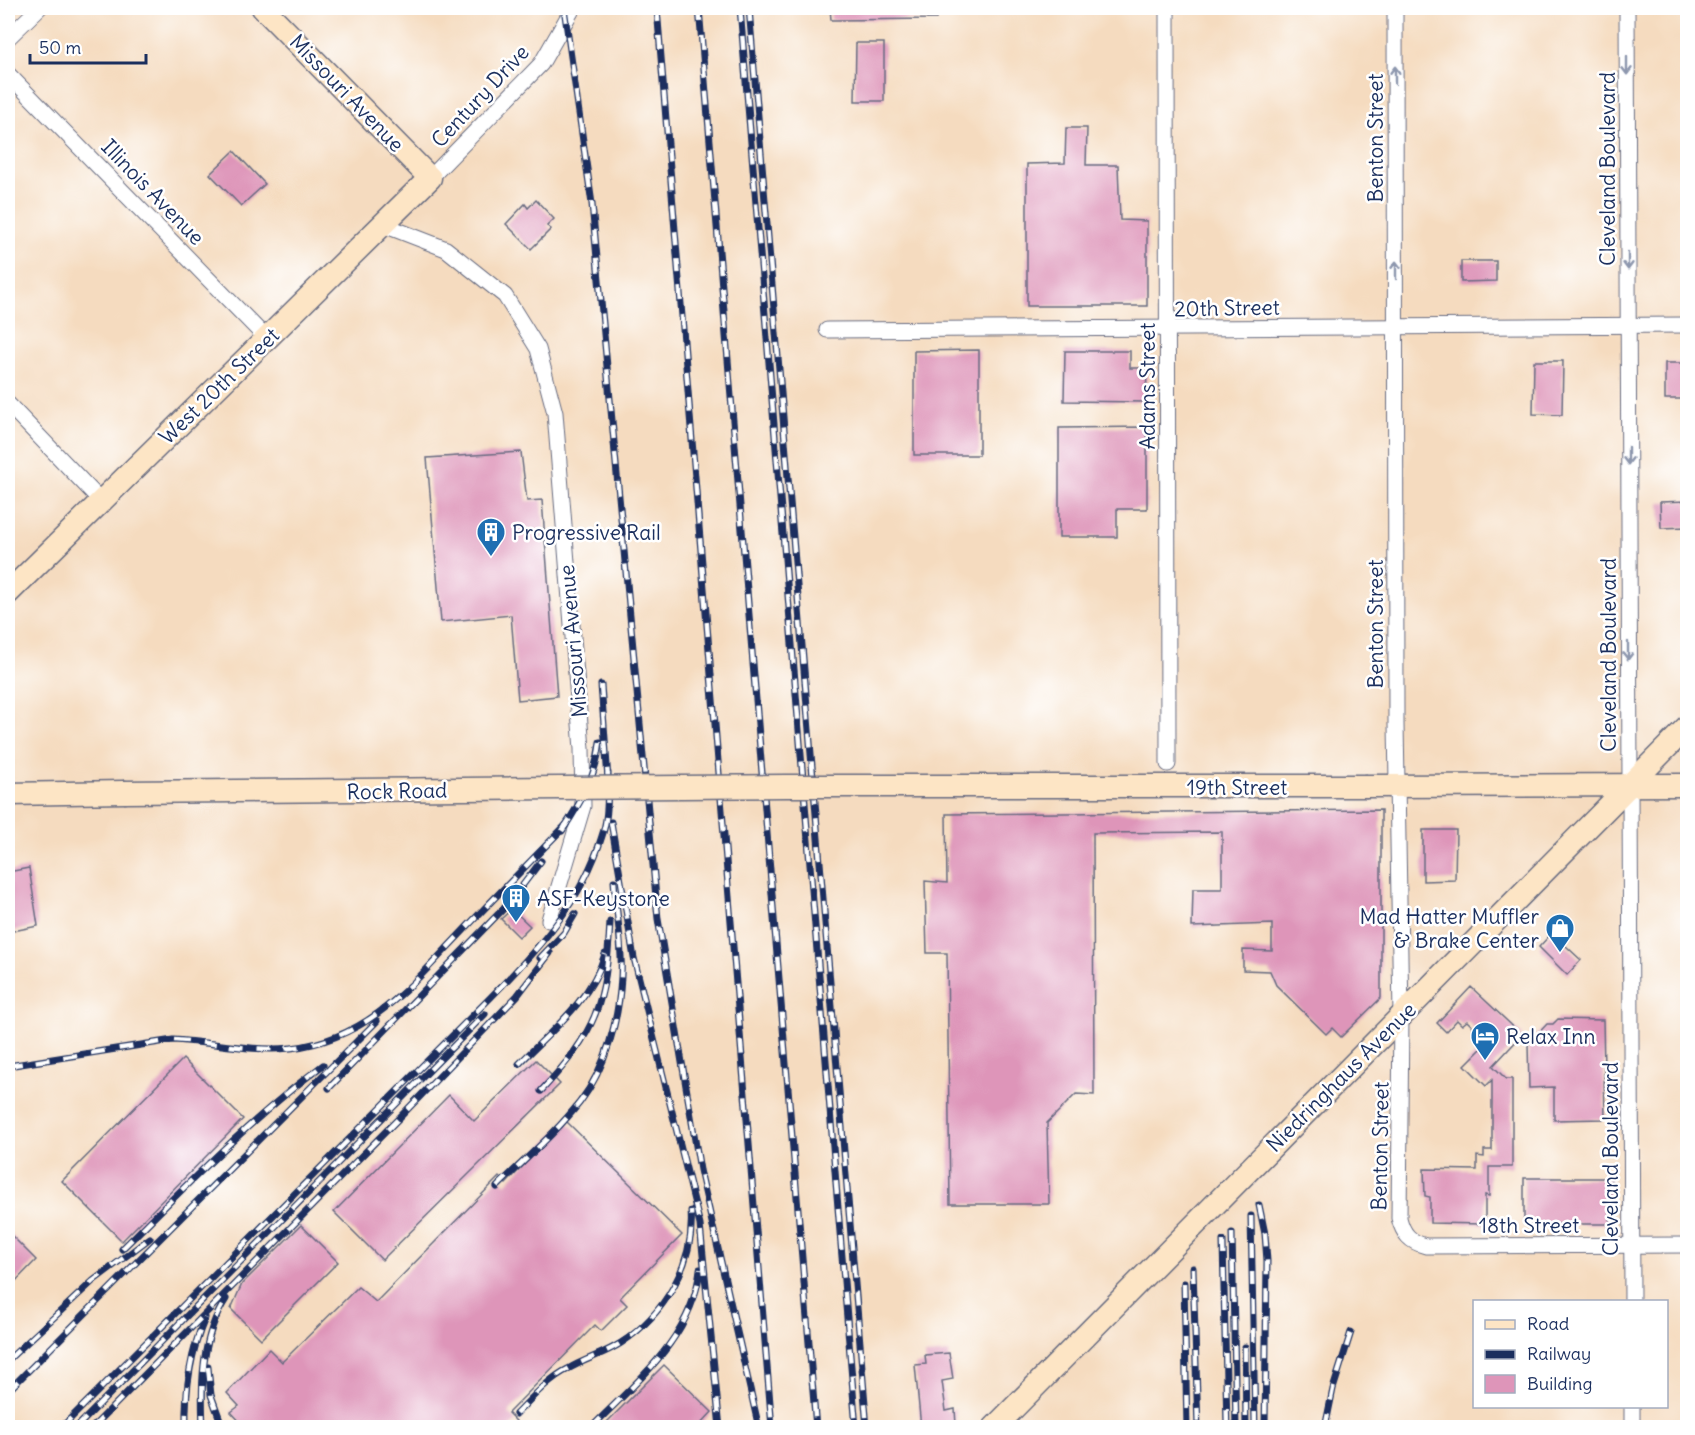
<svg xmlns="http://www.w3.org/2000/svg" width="1695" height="1435" font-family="Delius,sans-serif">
<rect width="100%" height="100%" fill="#fff"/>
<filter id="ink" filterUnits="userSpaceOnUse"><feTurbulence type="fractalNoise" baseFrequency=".0167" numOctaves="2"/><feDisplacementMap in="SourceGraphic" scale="12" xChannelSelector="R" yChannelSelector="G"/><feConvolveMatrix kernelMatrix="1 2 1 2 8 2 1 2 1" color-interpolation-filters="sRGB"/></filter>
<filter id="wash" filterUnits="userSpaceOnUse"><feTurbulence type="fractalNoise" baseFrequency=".008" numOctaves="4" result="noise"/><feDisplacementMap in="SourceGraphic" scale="24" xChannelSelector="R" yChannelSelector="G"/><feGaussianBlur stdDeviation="1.35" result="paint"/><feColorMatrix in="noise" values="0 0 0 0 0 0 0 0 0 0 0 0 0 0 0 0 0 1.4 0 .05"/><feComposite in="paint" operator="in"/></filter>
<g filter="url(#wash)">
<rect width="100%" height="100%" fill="#f5dbbf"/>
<g id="blocks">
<g fill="#de95b9">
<polygon points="830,8 936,8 936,19 831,20"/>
<polygon points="856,43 884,43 884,101 855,101"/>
<polygon points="1066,128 1087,128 1086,165 1118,165 1120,220 1147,221 1147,306 1027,306 1027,164 1065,163"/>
<polygon points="234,151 265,184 241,206 210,174"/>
<polygon points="536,200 554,219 547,226 551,229 531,249 506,224 525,204 528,208"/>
<polygon points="1461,261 1496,261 1496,281 1461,282"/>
<polygon points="979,350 979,455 914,455 914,351"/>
<polygon points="1065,351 1130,351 1130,368 1147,368 1146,402 1064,401"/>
<polygon points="1534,361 1563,361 1562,415 1533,414"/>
<rect x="1665" y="363" width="23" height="36"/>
<polygon points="1147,427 1147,509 1117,509 1117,537 1059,537 1059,428"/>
<polygon points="521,452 527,501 542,500 557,696 518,700 511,615 441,622 427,458"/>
<polygon points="1688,501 1688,527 1661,528 1660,502"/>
<polygon points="1381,810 1381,998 1341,1037 1332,1028 1326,1034 1276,985 1270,971 1243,970 1243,950 1272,951 1272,924 1192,927 1193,889 1222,889 1222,832 1093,833 1094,1095 1076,1094 1047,1123 1049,1204 950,1204 947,953 927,953 925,881 947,883 946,814"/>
<polygon points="1423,830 1456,830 1455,880 1423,881"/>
<polygon points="29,868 38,926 8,932 8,872"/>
<polygon points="512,909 530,926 519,937 501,919"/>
<polygon points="1552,933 1581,960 1567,975 1539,947"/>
<polygon points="1471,987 1522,1035 1493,1066 1506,1079 1512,1079 1512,1167 1489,1167 1489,1196 1485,1195 1485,1224 1430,1223 1430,1197 1425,1196 1424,1169 1477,1170 1477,1156 1484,1157 1484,1150 1492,1150 1492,1080 1486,1086 1465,1065 1488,1042 1467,1021 1462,1025 1457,1020 1446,1032 1437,1023"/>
<polygon points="1558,1019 1603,1020 1605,1119 1554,1120 1554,1087 1529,1088 1528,1044 1547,1024 1553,1024"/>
<polygon points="183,1059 243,1119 122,1241 62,1181"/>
<polygon points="536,1060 560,1084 382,1260 334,1212 449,1095 474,1121"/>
<polygon points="566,1121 682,1235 620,1298 627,1305 601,1331 595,1325 508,1413 516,1421 509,1428 246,1428 231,1412 239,1406 227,1393 269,1349 282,1362 358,1287 376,1302 499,1177 506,1184"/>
<polygon points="1524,1178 1611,1178 1610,1224 1524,1224"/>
<polygon points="301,1225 338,1262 261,1339 231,1309 242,1284"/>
<polygon points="8,1232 36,1260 8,1289"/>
<polygon points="949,1353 953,1379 942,1381 946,1411 955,1409 956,1425 921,1428 915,1365 926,1364 925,1355"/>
<polygon points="664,1365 712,1412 697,1428 601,1428"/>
</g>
</g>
</g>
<g filter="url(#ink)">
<use href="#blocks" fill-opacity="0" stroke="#676b80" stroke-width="1.5"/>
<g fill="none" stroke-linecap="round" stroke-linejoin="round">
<g stroke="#676b80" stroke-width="17">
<g id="street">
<polyline points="1167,8 1168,764"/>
<path d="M1395,8L1396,724L1401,1015L1399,1218C1403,1234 1410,1242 1426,1246L1688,1245"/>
<polyline points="1627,8 1632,1302"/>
<polyline points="8,38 39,8"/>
<polyline points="8,74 268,340"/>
<polyline points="430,178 541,64 573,8"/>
<polyline points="384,225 446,249 505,296 538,349 555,413 582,749 583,806 549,920"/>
<polyline points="827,330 1688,325"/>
<polyline points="8,404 101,501"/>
<polyline points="1632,1406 1632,1428"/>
</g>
</g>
<g stroke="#676b80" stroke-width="25">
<g id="secondary">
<polyline points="8,593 430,178 263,8"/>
<polyline points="1367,786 1688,785"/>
<polyline points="8,794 124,792"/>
<polyline points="994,1428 1688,726"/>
</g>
</g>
<use href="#street" stroke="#fff" stroke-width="15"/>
<use href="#secondary" stroke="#fde5c5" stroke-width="22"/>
<g stroke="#1b2f5e" stroke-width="7">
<g id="rail">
<polyline points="564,8 592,204 658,919 700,1170 759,1428"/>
<polyline points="657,8 772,1428"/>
<polyline points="699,8 816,1428"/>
<polyline points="740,8 856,1428"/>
<polyline points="749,8 867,1428"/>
<polyline points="601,685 608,779"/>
<polyline points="611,822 634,958 700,1225 720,1428"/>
<path d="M562,831C581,802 596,777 600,742"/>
<polyline points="540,958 564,933 575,914"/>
<path d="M519,1064C550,1032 592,999 605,954"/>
<path d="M8,1066L173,1040C213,1042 250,1052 291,1048C370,1039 413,983 464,930C498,894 532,860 566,825"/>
<polyline points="329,1088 510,902 541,861"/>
<path d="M541,1091C597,1031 606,1004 610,922"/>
<path d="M497,1187C525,1159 556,1133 580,1102C606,1068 619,1019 621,977C623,946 616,912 614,881"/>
<polyline points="1259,1205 1265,1234 1267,1261 1265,1428"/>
<polyline points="1251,1216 1255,1428"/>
<polyline points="1232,1233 1236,1428"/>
<polyline points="1223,1241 1227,1428"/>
<path d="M122,1249C187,1185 249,1120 323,1065"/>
<polyline points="1193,1268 1198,1428"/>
<polyline points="1184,1283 1187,1428"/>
<polyline points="1245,1347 1246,1428"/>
<polyline points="8,1360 93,1281 150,1238"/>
<polyline points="208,1367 211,1395 223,1428"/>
<polyline points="8,1391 377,1021"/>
<path d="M516,1414C531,1399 548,1379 568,1369C585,1359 604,1354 621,1343C664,1315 695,1264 691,1211"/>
<path d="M61,1428L491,997C538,949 582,902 602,836C609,816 607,794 608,773"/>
<polyline points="76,1428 485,1014"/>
<polyline points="92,1428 402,1115 517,996 550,953"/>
<path d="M186,1428C185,1389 190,1353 205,1318"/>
<path d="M203,1428C201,1383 201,1337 226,1299"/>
<path d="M591,1428C637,1381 693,1337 700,1269"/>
<polyline points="1325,1428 1333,1389 1351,1332"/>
</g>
</g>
<use href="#rail" stroke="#fff" stroke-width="4.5" stroke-dasharray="14" stroke-linecap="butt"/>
<g stroke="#676b80" stroke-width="25" stroke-linecap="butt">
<polyline id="secondary-bridge" points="124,792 786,786 1367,786"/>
</g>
<use href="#secondary-bridge" stroke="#fde5c5" stroke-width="22"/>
</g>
<defs><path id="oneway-shaft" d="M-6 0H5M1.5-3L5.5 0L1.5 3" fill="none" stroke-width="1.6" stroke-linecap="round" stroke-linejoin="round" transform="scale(1.5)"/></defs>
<g stroke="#8d97ae">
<use href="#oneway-shaft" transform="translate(1627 66) rotate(90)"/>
<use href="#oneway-shaft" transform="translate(1395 75) rotate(-90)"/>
<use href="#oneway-shaft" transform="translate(1628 261) rotate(90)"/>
<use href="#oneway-shaft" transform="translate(1396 270) rotate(-90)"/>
<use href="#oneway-shaft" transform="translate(1628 456) rotate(90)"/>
<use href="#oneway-shaft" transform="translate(1628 651) rotate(90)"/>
</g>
</g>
<defs>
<g id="building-pin" transform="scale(1.5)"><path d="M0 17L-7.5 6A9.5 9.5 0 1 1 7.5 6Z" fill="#1f6fb2" stroke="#fff"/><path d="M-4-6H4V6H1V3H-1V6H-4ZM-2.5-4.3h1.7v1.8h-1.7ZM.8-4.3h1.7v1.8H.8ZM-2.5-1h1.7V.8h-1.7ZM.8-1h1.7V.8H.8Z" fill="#fff"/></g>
<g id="shop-pin" transform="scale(1.5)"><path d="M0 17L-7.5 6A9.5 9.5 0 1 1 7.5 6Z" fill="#1f6fb2" stroke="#fff"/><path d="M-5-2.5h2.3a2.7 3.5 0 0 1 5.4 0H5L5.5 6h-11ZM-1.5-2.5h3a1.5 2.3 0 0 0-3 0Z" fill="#fff"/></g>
<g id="hotel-pin" transform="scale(1.5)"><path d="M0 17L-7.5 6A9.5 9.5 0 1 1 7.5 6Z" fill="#1f6fb2" stroke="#fff"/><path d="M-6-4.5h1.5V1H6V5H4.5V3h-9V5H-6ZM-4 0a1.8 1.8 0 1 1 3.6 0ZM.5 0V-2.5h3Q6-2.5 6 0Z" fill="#fff"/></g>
</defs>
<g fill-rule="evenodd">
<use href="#building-pin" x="491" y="532"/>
<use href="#building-pin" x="516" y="898"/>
<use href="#shop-pin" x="1560" y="928"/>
<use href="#hotel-pin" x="1485" y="1036"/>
</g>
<g text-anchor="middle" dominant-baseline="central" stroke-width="5" stroke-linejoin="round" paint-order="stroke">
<g font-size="21" fill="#1b2f5e" stroke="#fff">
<text transform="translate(347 93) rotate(46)">Missouri Avenue</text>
<text transform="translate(480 96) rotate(-47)">Century Drive</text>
<text transform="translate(1375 138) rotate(-90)">Benton Street</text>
<text transform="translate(1607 169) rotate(-90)">Cleveland Boulevard</text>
<text transform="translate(153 192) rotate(46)">Illinois Avenue</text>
<text transform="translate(1227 308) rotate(-1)">20th Street</text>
<text transform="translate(219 386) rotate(-44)">West 20th Street</text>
<text transform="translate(1147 386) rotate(-90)">Adams Street</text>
<text transform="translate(1375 624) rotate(-90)">Benton Street</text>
<text transform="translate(573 641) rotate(-95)">Missouri Avenue</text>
<text transform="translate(1608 655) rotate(-90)">Cleveland Boulevard</text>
<text x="1237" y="787">19th Street</text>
<text transform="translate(397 791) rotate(-1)">Rock Road</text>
<text transform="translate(1341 1077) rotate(-45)">Niedringhaus Avenue</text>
<text transform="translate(1380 1146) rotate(-89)">Benton Street</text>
<text transform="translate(1610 1159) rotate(-90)">Cleveland Boulevard</text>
<text x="1529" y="1225">18th Street</text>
</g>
<g font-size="21" fill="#1b2f5e" stroke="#fff" text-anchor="start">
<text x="512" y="532">Progressive Rail</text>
<text x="537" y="898">ASF-Keystone</text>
<text x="1539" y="916" text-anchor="end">Mad Hatter Muffler<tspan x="1539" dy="24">&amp; Brake Center</tspan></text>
<text x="1506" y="1036">Relax Inn</text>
</g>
</g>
<rect width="1695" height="1435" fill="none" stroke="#fff" stroke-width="30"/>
<rect x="1473" y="1300" width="195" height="108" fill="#ffffff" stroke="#a4acbf" stroke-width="1.5"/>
<rect x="1485" y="1320" width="30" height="9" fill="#fde5c5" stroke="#a4acbf" stroke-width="1.5"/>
<text x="1527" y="1330" font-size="18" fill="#1b2f5e">Road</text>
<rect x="1485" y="1350" width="30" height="9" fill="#1b2f5e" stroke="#a4acbf" stroke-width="1.5"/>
<text x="1527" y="1360" font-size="18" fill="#1b2f5e">Railway</text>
<rect x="1485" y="1375" width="30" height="18" fill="#de95b9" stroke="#a4acbf" stroke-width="1.5"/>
<text x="1527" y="1390" font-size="18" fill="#1b2f5e">Building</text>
<path d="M30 54v9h116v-9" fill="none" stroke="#1b2f5e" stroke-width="3"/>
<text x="39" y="54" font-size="18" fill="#1b2f5e" stroke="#ffffff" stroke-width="4.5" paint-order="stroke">50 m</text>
</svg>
